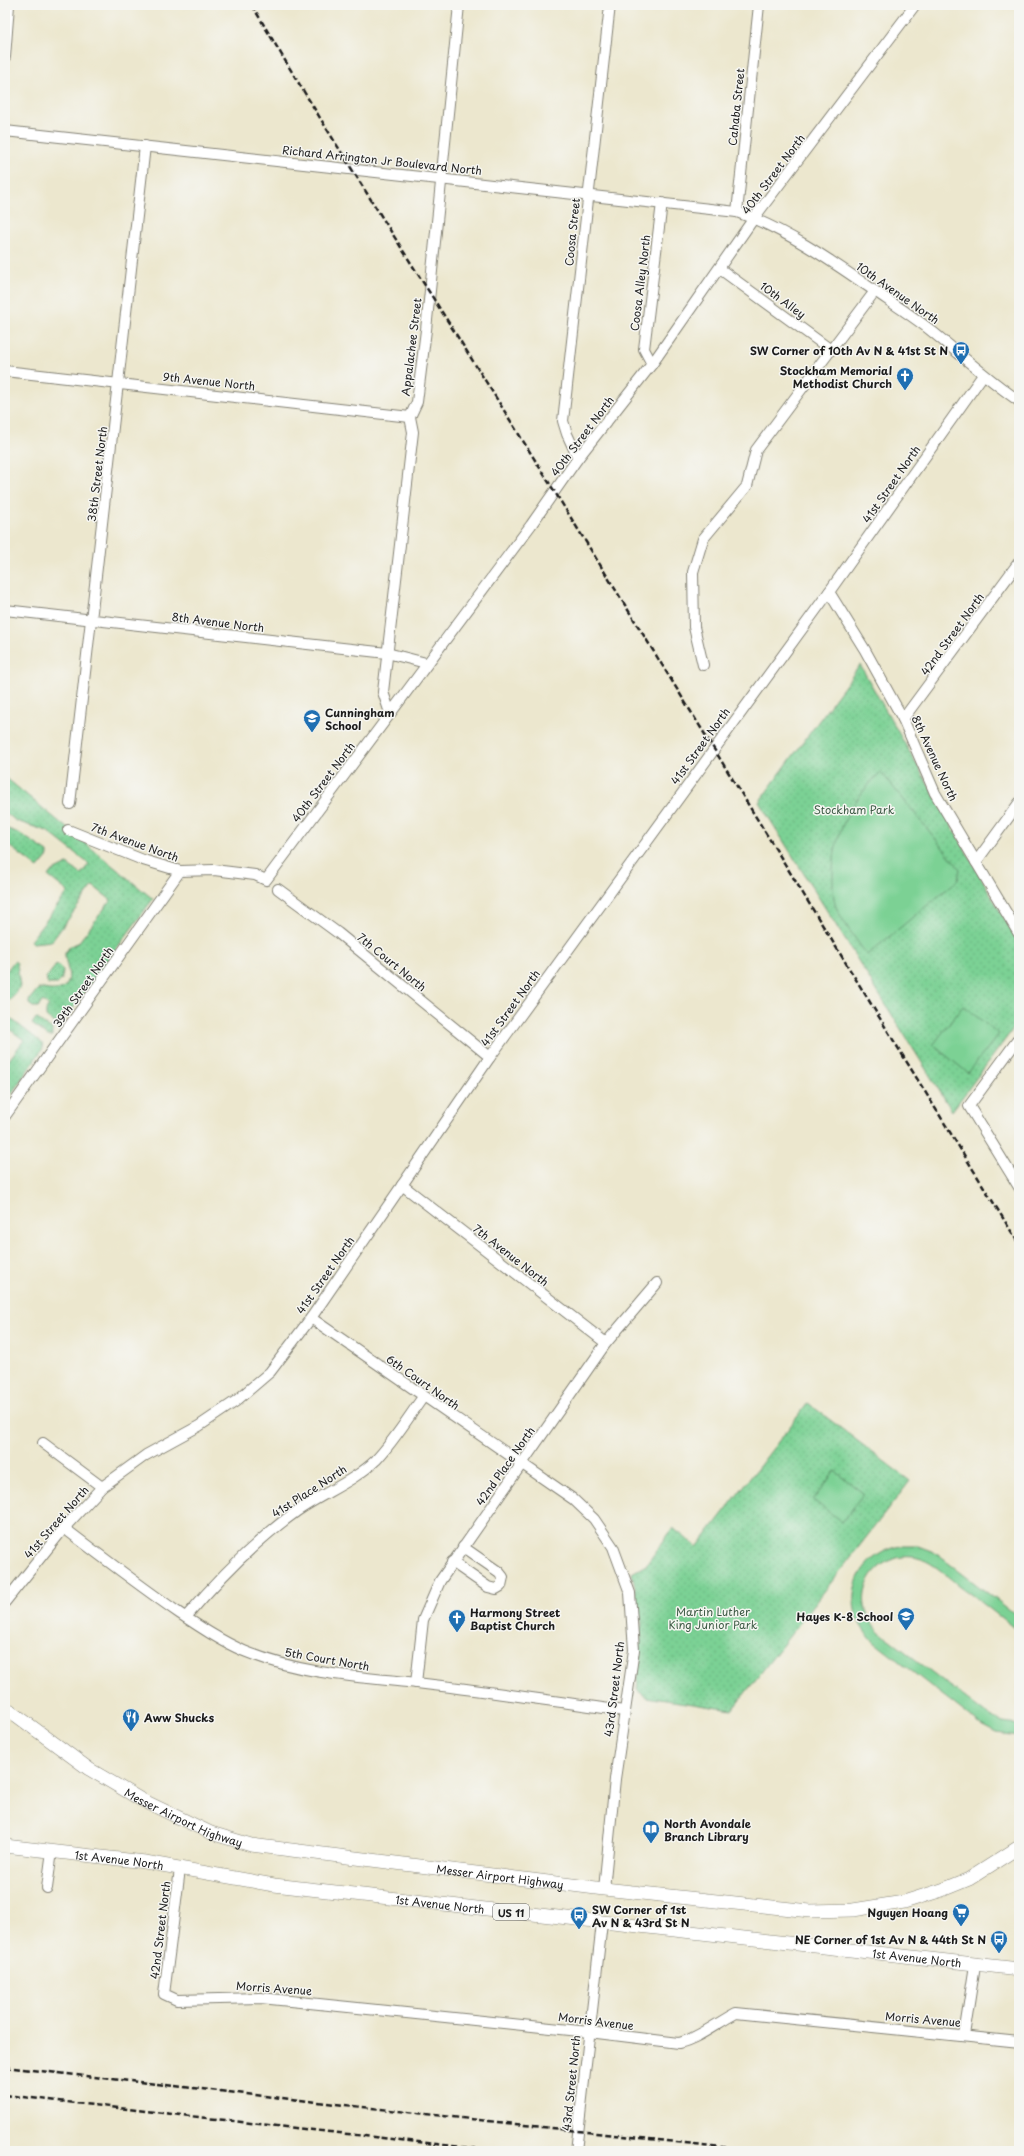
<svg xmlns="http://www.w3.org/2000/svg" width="1024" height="2156" font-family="'Playpen Sans',sans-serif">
<defs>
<pattern id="green-dots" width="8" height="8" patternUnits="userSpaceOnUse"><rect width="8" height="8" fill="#7cd194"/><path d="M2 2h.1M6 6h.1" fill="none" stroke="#6bb37f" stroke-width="1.8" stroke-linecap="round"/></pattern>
</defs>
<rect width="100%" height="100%" fill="#f6f6f2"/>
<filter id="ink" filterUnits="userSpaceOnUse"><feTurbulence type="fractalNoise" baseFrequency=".025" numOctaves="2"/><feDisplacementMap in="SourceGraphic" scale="8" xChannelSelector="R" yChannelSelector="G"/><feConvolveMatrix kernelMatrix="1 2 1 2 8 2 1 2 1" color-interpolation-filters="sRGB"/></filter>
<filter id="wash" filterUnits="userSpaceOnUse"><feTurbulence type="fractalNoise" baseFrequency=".012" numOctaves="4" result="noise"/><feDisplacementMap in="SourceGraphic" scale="16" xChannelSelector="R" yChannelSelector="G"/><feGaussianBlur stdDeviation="0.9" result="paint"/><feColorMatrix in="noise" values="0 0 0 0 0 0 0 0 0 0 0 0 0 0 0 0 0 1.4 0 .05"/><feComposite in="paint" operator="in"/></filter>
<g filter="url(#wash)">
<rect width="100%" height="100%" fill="#ece7ce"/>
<g fill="url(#green-dots)" stroke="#4c7658">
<polygon points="860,665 1019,944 1019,1021 952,1111 759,802"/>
<path d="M5,777L153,899L68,1015L57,1025L46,1017V1010L49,1006L43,1001L38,1007H33L29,1004V1000L38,989C44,988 49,991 55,990C79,988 64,964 65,953L70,946L78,943L111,900L93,886L52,941L33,943L30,941L68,892L48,876L51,872L67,864L81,874L89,864L47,831L16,821L5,812Z"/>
<polygon points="5,828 19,833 48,852 48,856 38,868 5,843"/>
<polygon points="14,961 17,963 20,987 10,1000 7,1001 5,1000 5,973"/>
<polygon points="57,964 63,970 62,979 57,984 48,984 46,978"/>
<polygon points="5,1014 42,1043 43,1048 5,1103 5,1065 24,1040 5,1026"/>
<polygon points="36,1018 52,1029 52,1036 48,1036 32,1024"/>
<polygon points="808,1403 910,1481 732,1710 646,1697 637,1690 642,1624 632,1573 646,1565 673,1528 697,1547"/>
</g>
<g fill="#7cd194" stroke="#4c7658">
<path d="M881,772L960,869L958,880L867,955C857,941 845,925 837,909C833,901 833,889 833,879C832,835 850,802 881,772Z"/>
<polygon points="963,1006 999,1034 968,1073 933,1045"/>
<polygon points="835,1471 864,1494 842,1522 813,1500"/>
<path d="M901,1546H918L934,1552L1019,1617V1632C999,1616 979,1600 958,1585C948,1577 938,1567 926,1561C902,1549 872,1563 866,1589C861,1607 869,1622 881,1633L989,1716L1003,1723L1019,1725V1736L996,1733L981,1725L874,1642C838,1608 852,1556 901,1546Z"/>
</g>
</g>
<g filter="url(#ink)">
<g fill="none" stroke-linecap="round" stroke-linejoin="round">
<g stroke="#848275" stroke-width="12">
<g id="minor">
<polyline points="5,57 9,5"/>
<path d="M5,131L737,212C785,229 827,258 869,287C889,301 910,314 929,329C959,353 987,379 1019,401"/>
<polyline points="737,212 759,5"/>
<polyline points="720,269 831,350"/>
<polyline points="652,364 644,349 662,203"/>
<polyline points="5,371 410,417"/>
<polyline points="578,458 567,434 563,421 610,5"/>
<polyline points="829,592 865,650 903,719 935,793 1019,934"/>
<polyline points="5,610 387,653 426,663"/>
<polyline points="703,665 694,627 693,572 703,539 747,486 756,450 875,291"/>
<polyline points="390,713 383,692 413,432 410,417 417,402 426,330 459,5"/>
<polyline points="903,719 1019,562"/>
<polyline points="70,804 145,146"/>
<polyline points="68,830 143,860 180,871 214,870 255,875 266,880 531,525 578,458 652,364 754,218 915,5"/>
<polyline points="976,862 1019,803"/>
<polyline points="278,889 338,933 490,1057"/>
<polyline points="1019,1038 969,1106 1019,1187"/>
<polyline points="5,1116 180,871"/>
<polyline points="402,1185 606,1343"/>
<polyline points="311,1318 573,1499 594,1519 613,1547 630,1593 634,1650 615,1779 604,1889"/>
<polyline points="43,1443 102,1487"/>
<path d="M64,1528C102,1557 140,1586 179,1613C200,1627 221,1641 244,1651C300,1674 358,1677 417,1683C486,1691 555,1701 624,1711"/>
<polyline points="452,1562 488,1587 496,1589 501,1586 503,1577 499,1572 463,1547"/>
<polyline points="5,1602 64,1528 102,1487 146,1455 199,1426 236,1401 270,1372 311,1318 490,1057 829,592 983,375"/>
<path d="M186,1617C219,1578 255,1541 297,1511C323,1493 353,1482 376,1460C394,1441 408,1418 423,1397"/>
<polyline points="416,1683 423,1620 440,1581 606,1343 657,1283"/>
<path d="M180,1869L164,1994L177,2000L261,1998L589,2032L679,2043C699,2038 717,2023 736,2013L1019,2042"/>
<polyline points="47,1888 52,1851"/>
<polyline points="964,2035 975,1965"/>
<polyline points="576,2151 602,1923"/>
</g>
</g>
<g stroke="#848275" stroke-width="14">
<g id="major">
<path id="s1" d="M5,1707L89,1769L140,1799L211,1833L251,1845L604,1889L810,1911L853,1910L904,1902L942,1890L969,1879L1019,1847"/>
<path id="s2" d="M5,1846L145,1862L274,1885L1019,1969"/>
</g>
</g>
<use href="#minor" stroke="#fff" stroke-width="10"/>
<use href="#major" stroke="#fff" stroke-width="13"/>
<g stroke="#1c1c1c" stroke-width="2.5" stroke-dasharray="6 3" stroke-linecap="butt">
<path d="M252,5C336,148 427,287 515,428C684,699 851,972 1019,1244"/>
<polyline points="5,2067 757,2151"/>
<polyline points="5,2095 497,2151"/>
</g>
</g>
</g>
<defs>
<g id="bus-pin" transform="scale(0.9)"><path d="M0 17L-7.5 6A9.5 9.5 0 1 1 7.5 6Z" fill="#1f6fb2" stroke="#f6f6f2"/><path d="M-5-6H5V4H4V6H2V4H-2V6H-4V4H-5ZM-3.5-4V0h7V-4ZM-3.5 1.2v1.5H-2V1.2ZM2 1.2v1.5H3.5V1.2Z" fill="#fff"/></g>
<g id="church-pin" transform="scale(0.9)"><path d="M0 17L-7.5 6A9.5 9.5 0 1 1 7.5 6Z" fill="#1f6fb2" stroke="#f6f6f2"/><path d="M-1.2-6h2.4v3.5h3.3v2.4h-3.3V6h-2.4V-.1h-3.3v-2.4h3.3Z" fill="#fff"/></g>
<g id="school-pin" transform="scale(0.9)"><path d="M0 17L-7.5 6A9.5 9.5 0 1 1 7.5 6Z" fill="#1f6fb2" stroke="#f6f6f2"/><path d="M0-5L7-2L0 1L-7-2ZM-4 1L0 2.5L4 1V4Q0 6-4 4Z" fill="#fff"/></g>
<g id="restaurant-pin" transform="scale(0.9)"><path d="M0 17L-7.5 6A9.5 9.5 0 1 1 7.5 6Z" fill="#1f6fb2" stroke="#f6f6f2"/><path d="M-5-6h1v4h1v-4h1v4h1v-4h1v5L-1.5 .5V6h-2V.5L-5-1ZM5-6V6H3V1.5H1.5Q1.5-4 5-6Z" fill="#fff"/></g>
<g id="library-pin" transform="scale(0.9)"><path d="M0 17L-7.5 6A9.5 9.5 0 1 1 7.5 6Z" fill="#1f6fb2" stroke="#f6f6f2"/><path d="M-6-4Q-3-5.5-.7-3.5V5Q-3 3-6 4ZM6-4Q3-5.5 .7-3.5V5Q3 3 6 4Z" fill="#fff"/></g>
<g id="supermarket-pin" transform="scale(0.9)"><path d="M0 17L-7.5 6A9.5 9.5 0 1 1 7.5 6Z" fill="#1f6fb2" stroke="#f6f6f2"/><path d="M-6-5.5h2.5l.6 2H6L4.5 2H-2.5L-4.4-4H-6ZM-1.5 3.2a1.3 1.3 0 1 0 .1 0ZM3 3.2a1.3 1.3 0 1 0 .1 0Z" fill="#fff"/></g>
</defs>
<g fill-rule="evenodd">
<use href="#bus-pin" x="961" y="350"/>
<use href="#church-pin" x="905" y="376"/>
<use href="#school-pin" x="312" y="718"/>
<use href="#school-pin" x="906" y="1616"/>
<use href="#church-pin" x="457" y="1618"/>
<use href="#restaurant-pin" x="131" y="1717"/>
<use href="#library-pin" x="651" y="1829"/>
<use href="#supermarket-pin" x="961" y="1912"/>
<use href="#bus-pin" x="579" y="1915"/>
<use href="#bus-pin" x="999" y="1939"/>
</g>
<g text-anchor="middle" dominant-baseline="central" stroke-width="3" stroke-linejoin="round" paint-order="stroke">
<rect fill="#f6f6f2" stroke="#5d5d5c" stroke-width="1" x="493" y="1904" width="36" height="16" rx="3"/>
<g font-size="10" font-weight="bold" fill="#1c1c1c">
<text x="511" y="1912">US 11</text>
</g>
<g font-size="11" fill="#1c1c1c" stroke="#f6f6f2">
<text transform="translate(736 107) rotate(-84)">Cahaba Street</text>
<text transform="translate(382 160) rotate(6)">Richard Arrington Jr Boulevard North</text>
<text transform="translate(773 174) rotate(-53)">40th Street North</text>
<text transform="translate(572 232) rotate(-84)">Coosa Street</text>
<text transform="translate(640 283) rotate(-83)">Coosa Alley North</text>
<text transform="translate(898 293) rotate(35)">10th Avenue North</text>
<text transform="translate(783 300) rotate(36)">10th Alley</text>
<text transform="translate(411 347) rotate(-83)">Appalachee Street</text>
<text transform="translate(209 381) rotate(6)">9th Avenue North</text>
<text transform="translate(582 436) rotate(-53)">40th Street North</text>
<text transform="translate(97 474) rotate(-83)">38th Street North</text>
<text transform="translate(891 484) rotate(-55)">41st Street North</text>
<text transform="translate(218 622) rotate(7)">8th Avenue North</text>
<text transform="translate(952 634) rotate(-54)">42nd Street North</text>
<text transform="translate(700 746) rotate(-54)">41st Street North</text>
<text transform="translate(935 758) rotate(65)">8th Avenue North</text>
<text transform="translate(323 782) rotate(-53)">40th Street North</text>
<text transform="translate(135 842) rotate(20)">7th Avenue North</text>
<text transform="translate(392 962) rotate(39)">7th Court North</text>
<text transform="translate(83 987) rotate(-55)">39th Street North</text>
<text transform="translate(510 1008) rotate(-54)">41st Street North</text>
<text transform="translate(511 1255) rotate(38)">7th Avenue North</text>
<text transform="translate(325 1275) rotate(-55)">41st Street North</text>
<text transform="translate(423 1382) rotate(35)">6th Court North</text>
<text transform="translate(505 1466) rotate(-55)">42nd Place North</text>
<text transform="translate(309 1491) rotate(-33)">41st Place North</text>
<text transform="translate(56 1522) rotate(-49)">41st Street North</text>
<text transform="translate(327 1659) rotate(10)">5th Court North</text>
<text transform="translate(614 1689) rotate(-83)">43rd Street North</text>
<text stroke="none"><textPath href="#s1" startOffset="211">Messer Airport Highway</textPath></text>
<text stroke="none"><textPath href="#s2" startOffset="115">1st Avenue North</textPath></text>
<text stroke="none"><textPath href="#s1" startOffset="535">Messer Airport Highway</textPath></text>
<text stroke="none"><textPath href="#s2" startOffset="439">1st Avenue North</textPath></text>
<text transform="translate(160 1930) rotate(-83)">42nd Street North</text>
<text stroke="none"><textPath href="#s2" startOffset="919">1st Avenue North</textPath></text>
<text transform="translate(274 1988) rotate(4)">Morris Avenue</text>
<text transform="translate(923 2019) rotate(5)">Morris Avenue</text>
<text transform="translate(596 2021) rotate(7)">Morris Avenue</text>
<text transform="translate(571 2083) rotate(-84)">43rd Street North</text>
</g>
<g font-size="11" font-weight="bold" fill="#1c1c1c" stroke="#f6f6f2" text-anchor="end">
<text x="948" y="350">SW Corner of 10th Av N &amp; 41st St N</text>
<text x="892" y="370">Stockham Memorial<tspan x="892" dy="13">Methodist Church</tspan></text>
<text x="325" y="712" text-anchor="start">Cunningham<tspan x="325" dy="13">School</tspan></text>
<text x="470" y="1612" text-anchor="start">Harmony Street<tspan x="470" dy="13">Baptist Church</tspan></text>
<text x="893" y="1616">Hayes K-8 School</text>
<text x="144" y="1717" text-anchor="start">Aww Shucks</text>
<text x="664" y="1823" text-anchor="start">North Avondale<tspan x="664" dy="13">Branch Library</tspan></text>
<text x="592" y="1909" text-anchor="start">SW Corner of 1st<tspan x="592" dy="13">Av N &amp; 43rd St N</tspan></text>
<text x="948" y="1912">Nguyen Hoang</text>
<text x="986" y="1939">NE Corner of 1st Av N &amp; 44th St N</text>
</g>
<g font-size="11" fill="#3e5b46" stroke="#f6f6f2">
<text x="854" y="809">Stockham Park</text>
<text x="713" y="1611">Martin Luther<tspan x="713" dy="13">King Junior Park</tspan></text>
</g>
</g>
<rect width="1024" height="2156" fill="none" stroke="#f6f6f2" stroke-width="20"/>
</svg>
